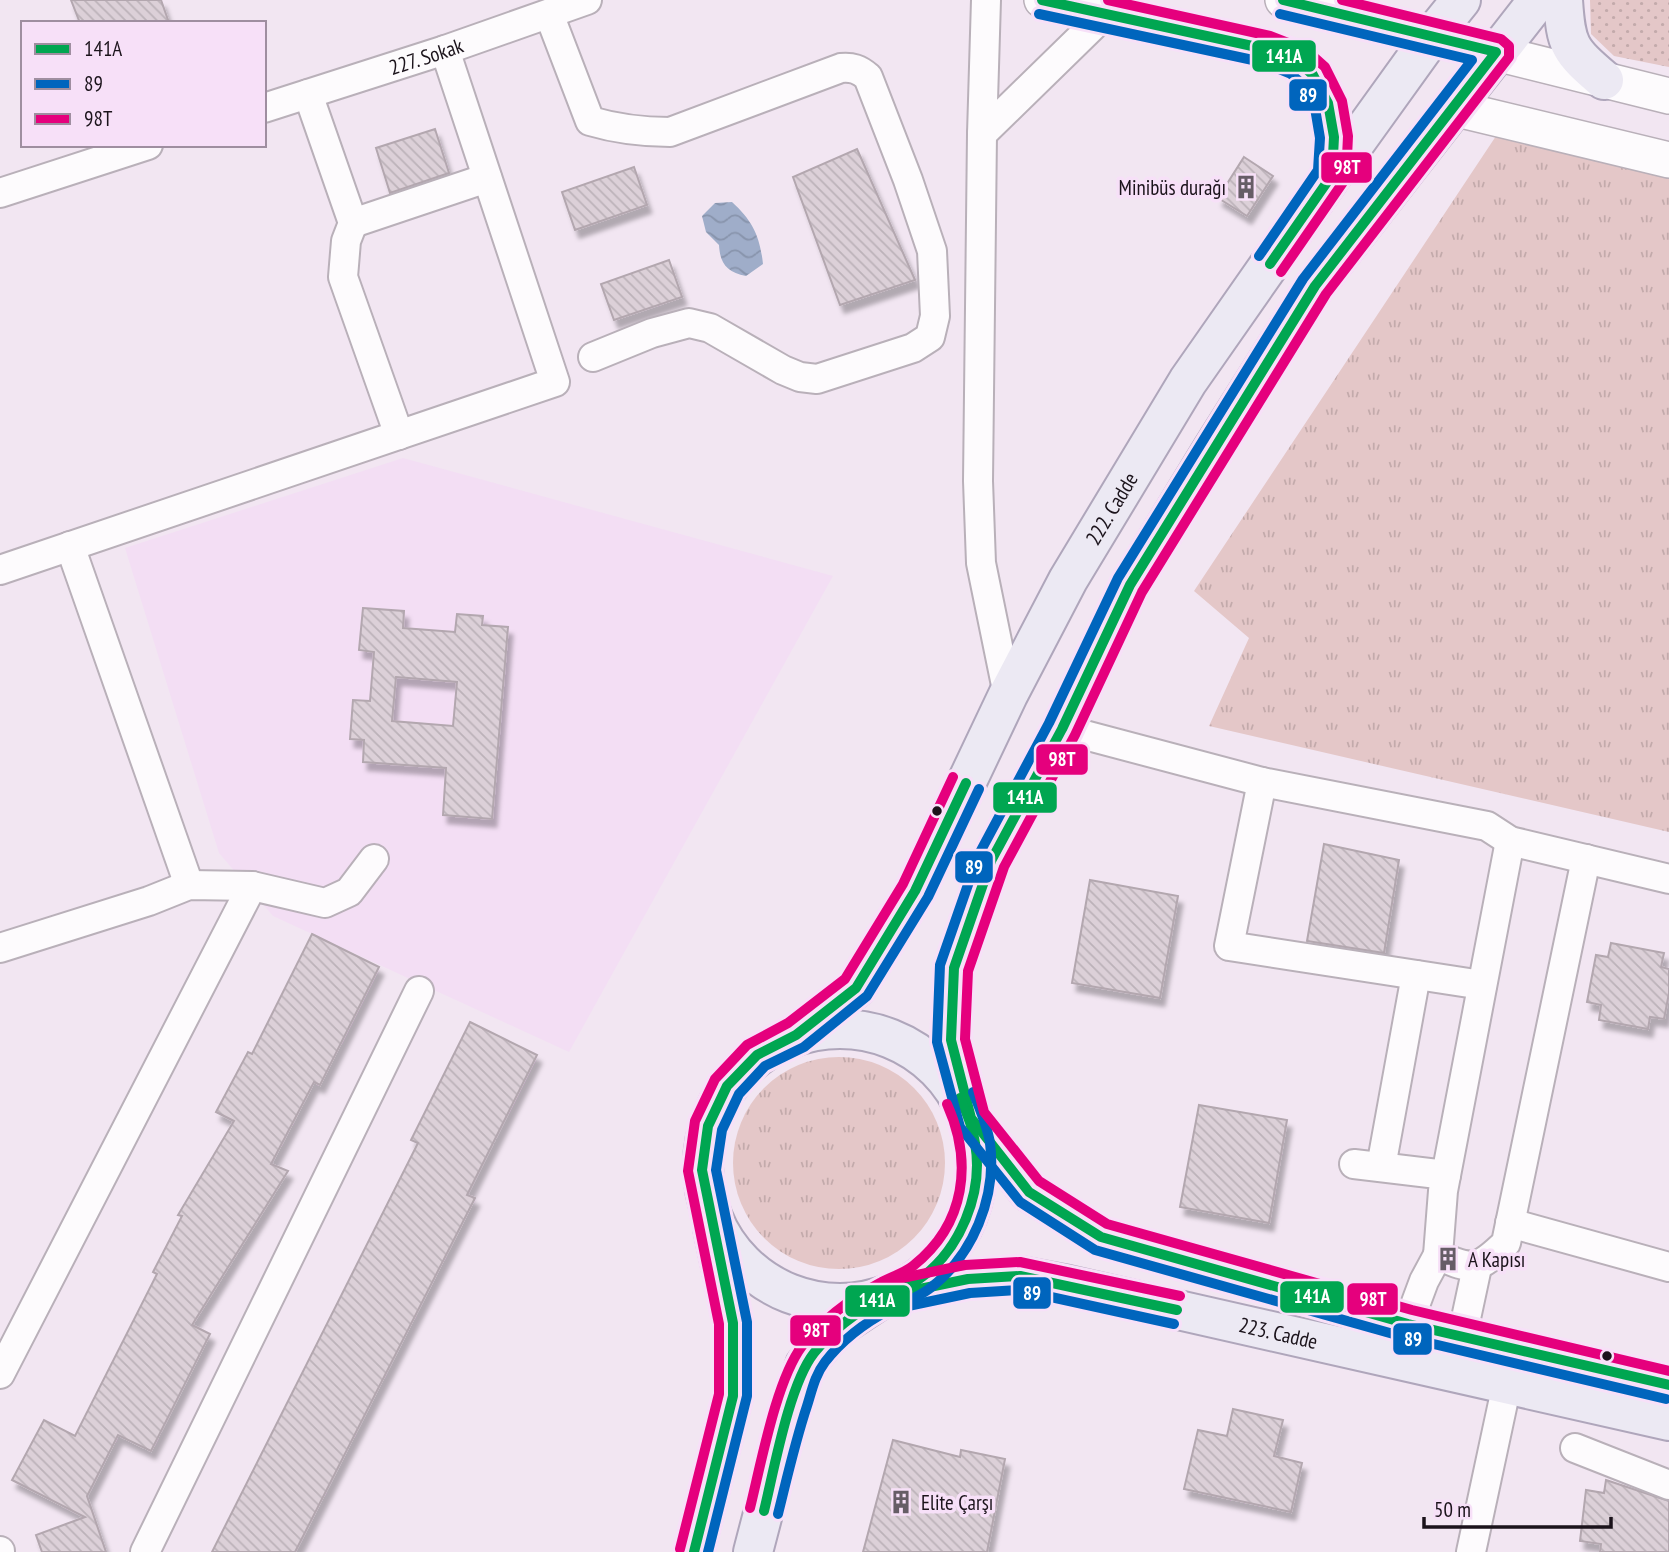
<svg xmlns="http://www.w3.org/2000/svg" width="1669" height="1552" font-family="'PT Sans Narrow',sans-serif">
<defs>
<pattern id="grass-tufts" width="24" height="20" patternUnits="userSpaceOnUse" patternTransform="scale(1.75)"><rect width="24" height="20" fill="#e4c7c8"/><path d="M3 7l-1-3M5 7V3M7 7l1-3M15 17l-1-3M17 17v-4M19 17l1-3" fill="none" stroke="#c3aaab"/></pattern>
<pattern id="park-dots" width="8" height="8" patternUnits="userSpaceOnUse" patternTransform="scale(1.75)"><rect width="8" height="8" fill="#e4c7c8"/><path d="M2 2h.1M6 6h.1" fill="none" stroke="#c3aaab" stroke-width="1.8" stroke-linecap="round"/></pattern>
<pattern id="water-waves" width="16" height="10" patternUnits="userSpaceOnUse" patternTransform="scale(1.75)"><rect width="16" height="10" fill="#9fadc9"/><path d="M0 5q4-4 8 0t8 0" fill="none" stroke="#8894ac"/></pattern>
<pattern id="building-back-hatch" width="6" height="6" patternUnits="userSpaceOnUse" patternTransform="scale(1.75)"><rect width="6" height="6" fill="#dcd0d8"/><path d="M-1 5l2 2M0 0l6 6M5-1l2 2" fill="none" stroke="#bcb2b9"/></pattern>
<filter id="shadow"><feDropShadow dx="4.5" dy="8" stdDeviation="2" flood-color="#0004"/></filter>
</defs>
<rect width="100%" height="100%" fill="#f2e6f2"/>
<polygon fill="#f3def4" points="403,458 833,576 569,1052 273,916 219,853 125,548"/>
<g fill="url(#grass-tufts)">
<polygon points="1500,130 1669,164 1669,832 1209,726 1249,638 1194,591"/>
<circle cx="839" cy="1163" r="106"/>
</g>
<polygon fill="url(#park-dots)" points="1590,0 1669,0 1669,67 1614,56 1591,34"/>
<path fill="url(#water-waves)" d="M732,202C753,221 760,237 763,264L746,276C727,272 720,264 719,245L706,232L702,216L715,203Z"/>
<g fill="url(#building-back-hatch)" stroke="#b3a7af" stroke-width="2" fill-rule="evenodd" filter="url(#shadow)">
<polygon points="71,0 161,0 169,23 80,23"/>
<polygon points="435,129 449,173 390,193 376,148"/>
<polygon points="857,149 915,280 840,305 793,177"/>
<polygon points="1244,157 1273,176 1247,216 1218,198"/>
<polygon points="634,167 647,205 575,230 562,192"/>
<polygon points="669,260 682,297 614,320 601,284"/>
<path d="M363,608L404,611L403,628L455,632L457,614L483,616L482,625L508,627L492,819L443,815L446,768L363,762L364,740L350,739L353,700L370,701L374,652L359,650ZM396,677L457,682L453,726L392,721Z"/>
<polygon points="1324,844 1399,860 1384,953 1307,941"/>
<polygon points="1090,880 1178,896 1160,998 1072,983"/>
<polygon points="312,934 379,967 320,1085 314,1082 271,1164 288,1171 192,1325 210,1334 151,1451 118,1435 87,1496 106,1552 42,1552 36,1535 85,1517 12,1480 44,1420 75,1436 157,1274 153,1272 182,1216 178,1215 234,1121 216,1112 248,1052 252,1054"/>
<polygon points="1611,943 1664,953 1661,967 1669,969 1669,993 1664,1019 1650,1017 1648,1029 1599,1020 1601,1005 1587,1002 1596,955 1608,957"/>
<polygon points="470,1022 537,1055 467,1195 475,1198 295,1552 212,1552 418,1143 411,1140"/>
<polygon points="1199,1105 1287,1120 1269,1223 1180,1207"/>
<polygon points="1233,1409 1283,1420 1274,1456 1302,1463 1291,1512 1184,1489 1198,1430 1227,1436"/>
<polygon points="893,1440 960,1457 961,1450 1005,1459 987,1552 863,1552"/>
<polygon points="1606,1480 1669,1501 1669,1552 1600,1552 1601,1544 1580,1541 1586,1490 1604,1493"/>
</g>
<g fill="none" stroke-linecap="round" stroke-linejoin="round">
<g stroke="#b9b0b9" stroke-width="32">
<g id="minor">
<polyline points="986,0 982,134 978,481 981,563 1008,695"/>
<path d="M549,14L590,121C617,129 642,132 670,132L841,68C852,67 859,69 868,77L908,180L932,251L935,316L930,337L913,348L817,379L800,377L783,370L710,328L689,323L652,333L593,357"/>
<polyline points="308,94 353,223 346,241 343,277 399,435"/>
<path id="s1" d="M264,108L445,50L587,0"/>
<polyline points="982,134 1106,13"/>
<polyline points="0,193 148,145"/>
<polyline points="353,223 487,178"/>
<polyline points="70,546 189,885"/>
<polyline points="0,570 555,382 445,50"/>
<polyline points="1062,729 1262,782 1487,826 1510,841 1669,879"/>
<polyline points="1262,782 1229,946 1482,985"/>
<path d="M1510,841L1443,1191L1438,1255C1473,1272 1479,1269 1506,1243L1586,859"/>
<polyline points="0,948 149,901 189,885 252,886 325,903 349,892 374,859"/>
<polyline points="1354,1164 1446,1175"/>
<polyline points="1381,1167 1416,975"/>
<polyline points="1510,1223 1669,1267"/>
<polyline points="1408,1324 1424,1281 1438,1255"/>
<polyline points="1462,1337 1477,1267"/>
<polyline points="0,1374 252,886"/>
<polyline points="1575,1448 1669,1485"/>
<polyline points="0,1551 0,1552"/>
<polyline points="145,1552 419,991"/>
<polyline points="1471,1552 1507,1384"/>
</g>
</g>
<g stroke="#b9b0b9" stroke-width="38">
<g id="tertiary">
<path d="M1042,0L1266,49C1277,53 1291,57 1301,64C1336,88 1334,137 1332,175"/>
<polyline points="1283,0 1669,96"/>
<polyline points="1453,108 1669,160"/>
</g>
</g>
<g stroke="#afa6bb" stroke-width="42">
<g id="primary">
<polyline points="1538,0 1315,286 1212,450 1130,585 1062,729 991,861 954,968 951,1040 971,1118 1029,1192 1101,1237 1408,1324 1669,1385"/>
<path d="M1563,0C1566,46 1569,50 1604,80"/>
<circle cx="840" cy="1166" r="137"/>
<path id="s2" d="M796,1035L856,988L915,891L1008,695L1068,580L1188,381L1332,175L1432,36L1461,0"/>
<polyline points="694,1552 733,1396 733,1323 713,1228"/>
<path id="s3" d="M753,1552L789,1414L805,1365L834,1330L884,1297L968,1279L1020,1276L1068,1285L1669,1421"/>
</g>
</g>
<use href="#minor" stroke="#fdfbfd" stroke-width="28"/>
<use href="#tertiary" stroke="#fdfbfd" stroke-width="35"/>
<use href="#primary" stroke="#ece9f3" stroke-width="38"/>
<g stroke="#f7e0f8" stroke-width="16">
<g id="bus-1">
<polyline points="1042,0 1266,49 1299,62 1313,75 1328,103 1334,137 1332,175 1270,264"/>
<polyline points="1283,0 1496,52 1315,286 1130,585 1062,729 991,861 954,968 951,1040 971,1118 1029,1192 1101,1237 1408,1324 1669,1385"/>
<polyline points="886,1296 968,1279 1020,1276 1177,1310"/>
<path d="M764,1511C774,1470 789,1385 814,1353C833,1329 858,1311 884,1297C895,1291 907,1287 918,1280C960,1251 984,1193 975,1143C973,1127 967,1113 960,1098"/>
<polyline points="694,1552 733,1396 733,1323 702,1170 708,1126 727,1086 757,1055 796,1035 856,988 915,891 966,783"/>
</g>
</g>
<g stroke="#f7e0f8" stroke-width="16">
<g id="bus-2">
<polyline points="1039,14 1262,62 1291,74 1302,84 1315,108 1320,138 1318,170 1259,256"/>
<polyline points="1280,14 1472,60 1303,279 1118,578 1049,723 978,856 940,965 937,1042 960,1127 1020,1202 1095,1250 1404,1337 1666,1399"/>
<polyline points="889,1310 970,1293 1019,1290 1174,1324"/>
<path d="M778,1514C787,1478 795,1442 807,1406C812,1390 815,1375 825,1362C842,1340 866,1322 891,1309C904,1302 917,1298 929,1289C973,1256 997,1197 990,1143C987,1125 980,1109 973,1092"/>
<polyline points="708,1552 747,1396 747,1322 716,1170 722,1130 739,1094 765,1066 804,1047 867,996 928,897 979,789"/>
</g>
</g>
<g stroke="#f7e0f8" stroke-width="16">
<g id="bus-3">
<polyline points="1108,0 1270,36 1306,50 1325,67 1342,101 1348,136 1346,178 1281,272"/>
<polyline points="1342,0 1501,39 1509,46 1509,57 1326,294 1142,592 1075,735 1004,867 968,971 965,1039 984,1112 1039,1181 1107,1224 1412,1310 1669,1371"/>
<polyline points="883,1282 965,1265 1020,1262 1180,1296"/>
<path d="M750,1508C761,1464 776,1381 802,1346C822,1320 850,1299 880,1283C890,1277 903,1274 913,1266C966,1224 973,1162 947,1104"/>
<polyline points="680,1549 719,1394 719,1324 688,1171 695,1121 715,1079 747,1045 788,1023 845,979 903,884 953,777"/>
</g>
</g>
<use href="#bus-1" stroke="#00a651" stroke-width="10"/>
<use href="#bus-2" stroke="#0065bd" stroke-width="10"/>
<use href="#bus-3" stroke="#e5007d" stroke-width="10"/>
</g>
<defs>
<g id="building-bare" transform="scale(1.89)"><path d="M-4-6H4V6H1V3H-1V6H-4ZM-2.5-4.3h1.7v1.8h-1.7ZM.8-4.3h1.7v1.8H.8ZM-2.5-1h1.7V.8h-1.7ZM.8-1h1.7V.8H.8Z" fill="#665d66" stroke="#f7e0f8" stroke-width="2.5" paint-order="stroke"/></g>
</defs>
<g fill-rule="evenodd">
<use href="#building-bare" x="1246" y="187"/>
<use href="#building-bare" x="1448" y="1259"/>
<use href="#building-bare" x="901" y="1502"/>
</g>
<g fill="#1b131b" stroke="#f7e0f8" stroke-width="2.5">
<circle cx="937" cy="811" r="6"/>
<circle cx="1607" cy="1356" r="6"/>
</g>
<g text-anchor="middle" dominant-baseline="central" stroke-width="7" stroke-linejoin="round" paint-order="stroke">
<g font-size="21" fill="#1b131b" stroke="#f7e0f8">
<text stroke="none"><textPath href="#s1" startOffset="170">227. Sokak</textPath></text>
<text stroke="none"><textPath href="#s2" startOffset="620">222. Cadde</textPath></text>
<text stroke="none"><textPath href="#s3" startOffset="702">223. Cadde</textPath></text>
</g>
<g font-size="21" fill="#1b131b" stroke="#f7e0f8" text-anchor="start">
<text x="1226" y="187" text-anchor="end">Minibüs durağı</text>
<text x="1468" y="1259">A Kapısı</text>
<text x="921" y="1502">Elite Çarşı</text>
</g>
</g>
<g stroke="#f7e0f8" stroke-width="2.5">
<rect x="1251" y="39" width="66" height="34" rx="7" fill="#00a651"/>
<rect x="1288" y="78" width="40" height="34" rx="7" fill="#0065bd"/>
<rect x="1320" y="151" width="53" height="33" rx="7" fill="#e5007d"/>
<rect x="1035" y="743" width="54" height="33" rx="7" fill="#e5007d"/>
<rect x="992" y="781" width="66" height="33" rx="7" fill="#00a651"/>
<rect x="954" y="850" width="40" height="34" rx="7" fill="#0065bd"/>
<rect x="1012" y="1276" width="40" height="34" rx="7" fill="#0065bd"/>
<rect x="1279" y="1280" width="66" height="34" rx="7" fill="#00a651"/>
<rect x="1346" y="1282" width="53" height="34" rx="7" fill="#e5007d"/>
<rect x="844" y="1284" width="67" height="34" rx="7" fill="#00a651"/>
<rect x="789" y="1314" width="53" height="33" rx="7" fill="#e5007d"/>
<rect x="1392" y="1322" width="41" height="34" rx="7" fill="#0065bd"/>
</g>
<g font-size="19" text-anchor="middle" font-weight="bold" fill="#fff">
<text x="1284" y="63">141A</text>
<text x="1308" y="102">89</text>
<text x="1347" y="174">98T</text>
<text x="1062" y="766">98T</text>
<text x="1025" y="804">141A</text>
<text x="974" y="874">89</text>
<text x="1032" y="1300">89</text>
<text x="1312" y="1303">141A</text>
<text x="1373" y="1306">98T</text>
<text x="877" y="1307">141A</text>
<text x="816" y="1337">98T</text>
<text x="1413" y="1346">89</text>
</g>
<rect x="21" y="21" width="245" height="126" fill="#f7e0f8" stroke="#9f8ea0" stroke-width="2"/>
<rect x="35" y="44" width="35" height="10" fill="#00a651" stroke="#9f8ea0" stroke-width="2"/>
<text x="84" y="56" font-size="21" fill="#1b131b">141A</text>
<rect x="35" y="79" width="35" height="10" fill="#0065bd" stroke="#9f8ea0" stroke-width="2"/>
<text x="84" y="91" font-size="21" fill="#1b131b">89</text>
<rect x="35" y="114" width="35" height="10" fill="#e5007d" stroke="#9f8ea0" stroke-width="2"/>
<text x="84" y="126" font-size="21" fill="#1b131b">98T</text>
<path d="M1424 1517v10h187v-10" fill="none" stroke="#1b131b" stroke-width="3.5"/>
<text x="1434" y="1517" font-size="21" fill="#1b131b" stroke="#f7e0f8" stroke-width="5" paint-order="stroke">50 m</text>
</svg>
